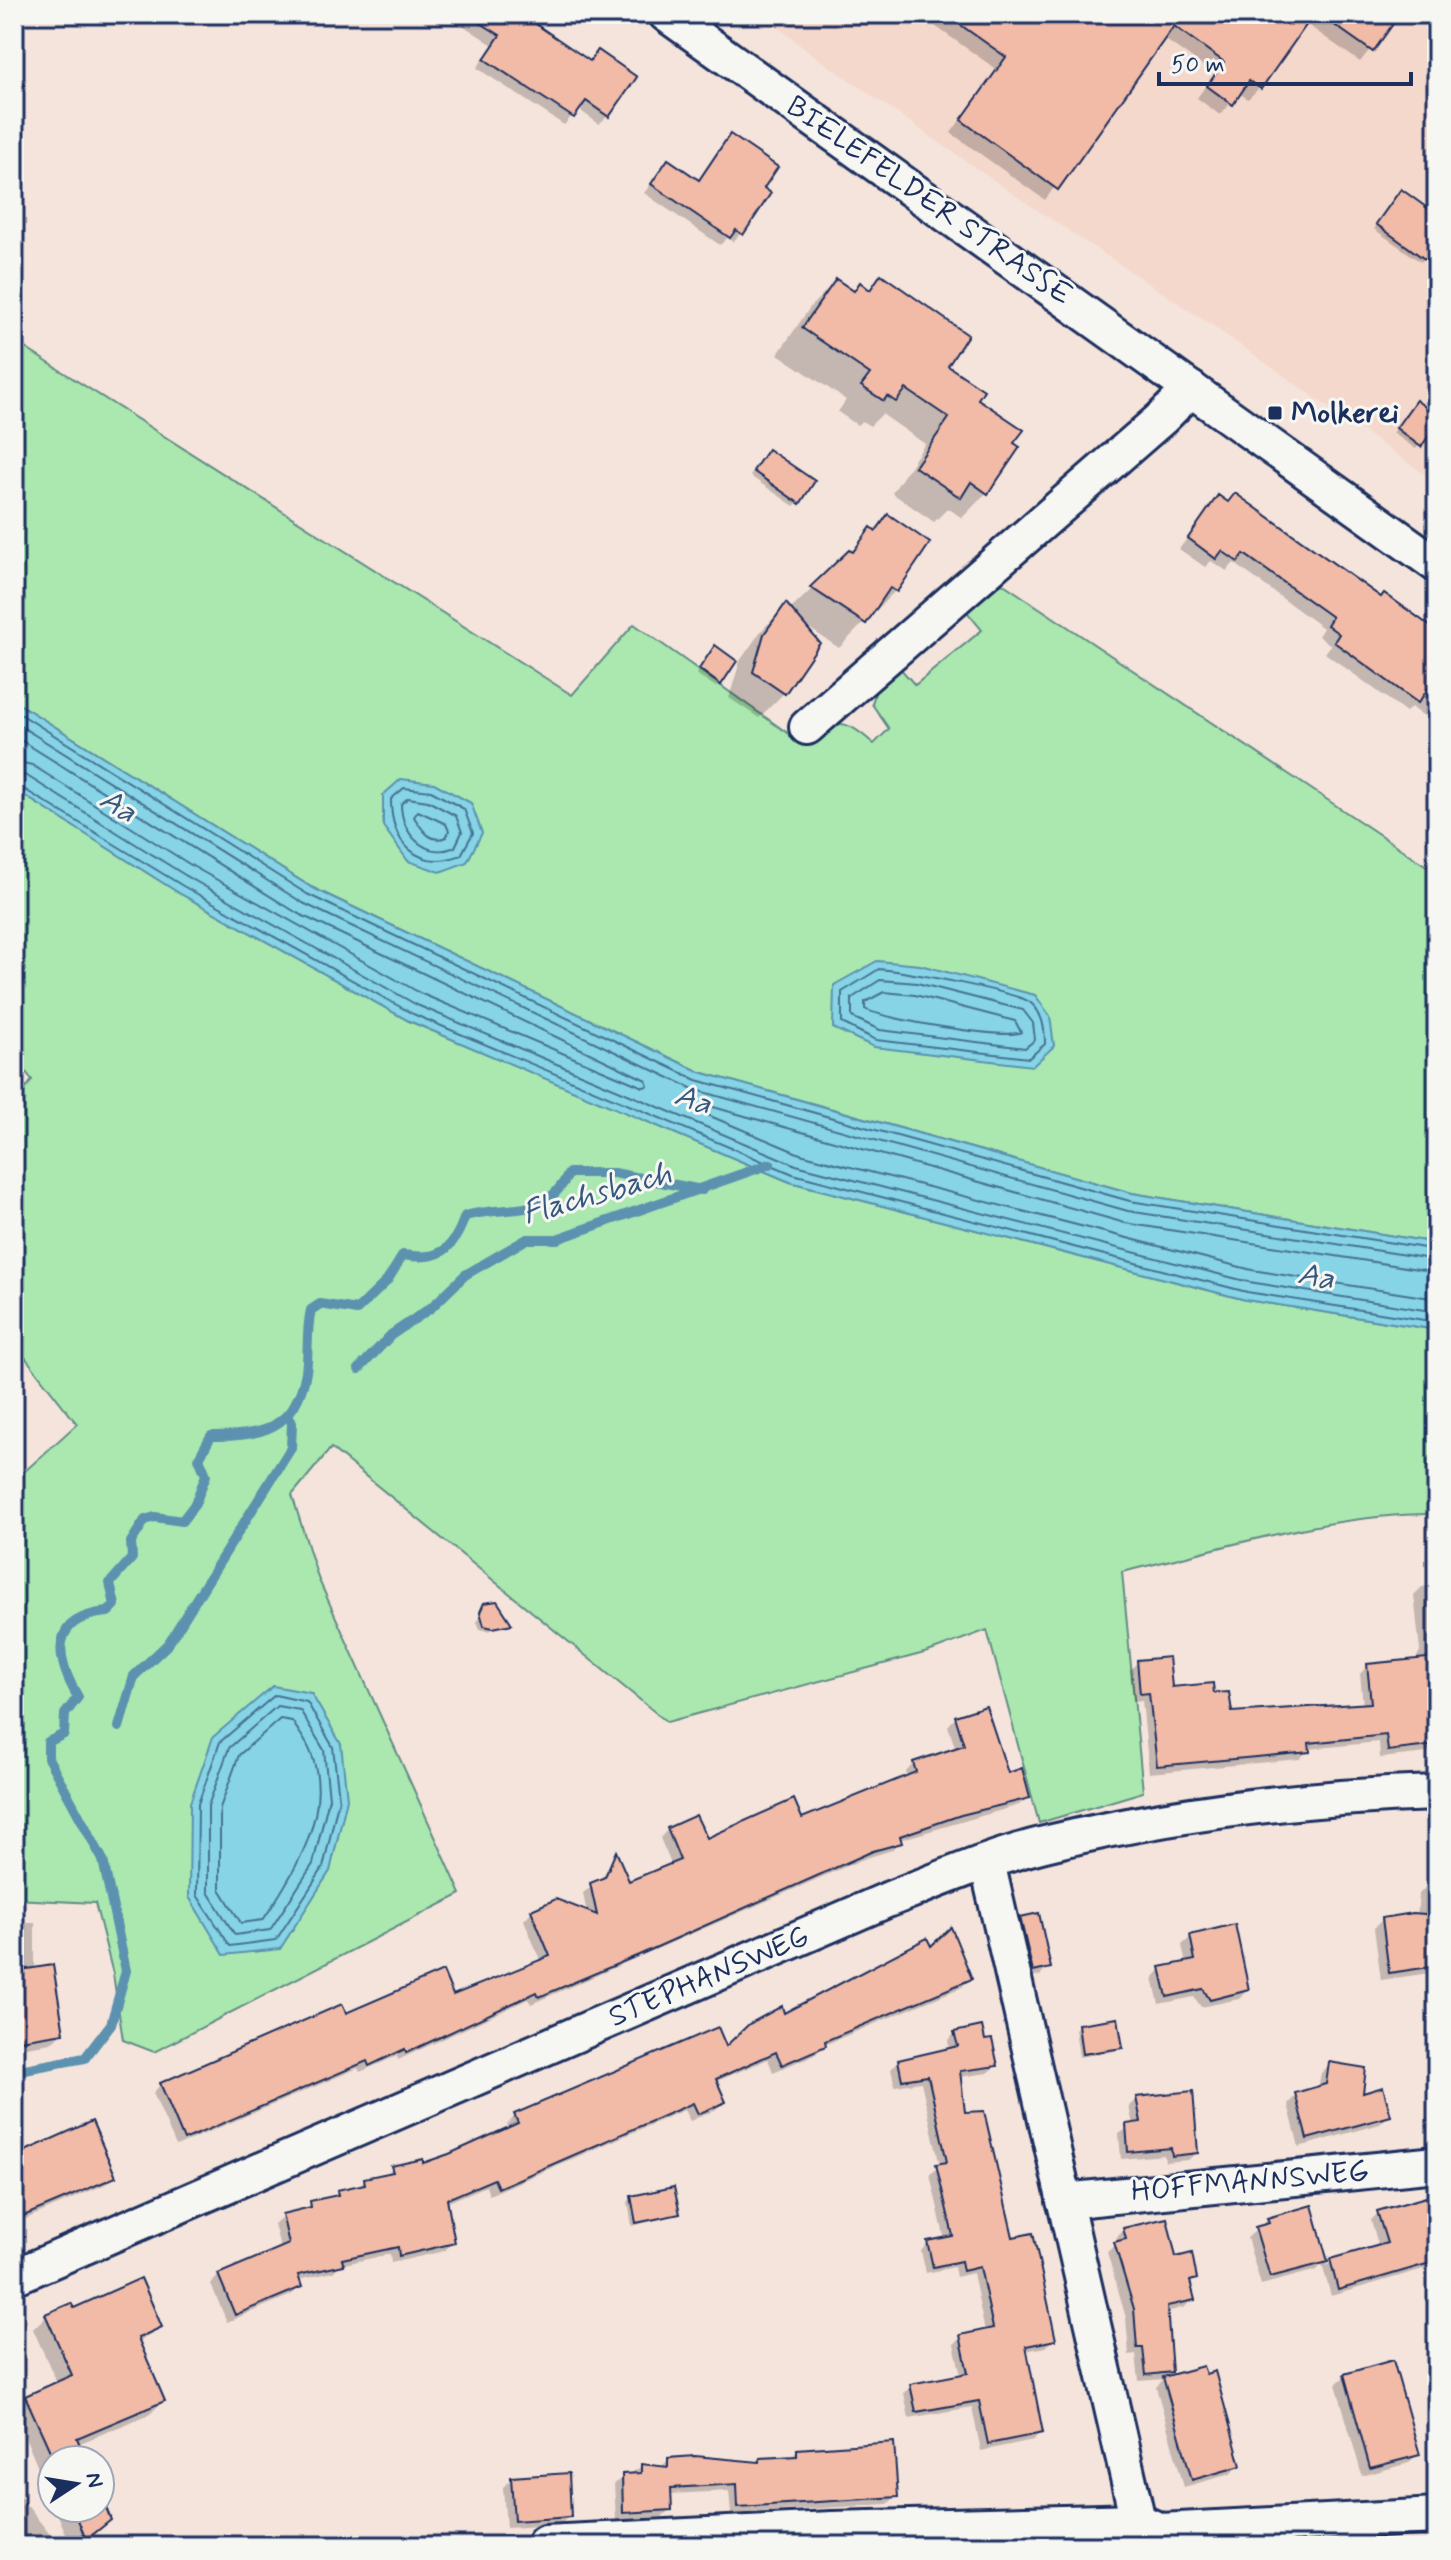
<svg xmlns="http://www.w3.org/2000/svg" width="1451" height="2560" font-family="Mynerve,sans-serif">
<rect width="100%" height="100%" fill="#f5e4dc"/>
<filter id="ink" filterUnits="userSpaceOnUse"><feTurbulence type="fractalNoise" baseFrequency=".0125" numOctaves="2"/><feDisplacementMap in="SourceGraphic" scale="16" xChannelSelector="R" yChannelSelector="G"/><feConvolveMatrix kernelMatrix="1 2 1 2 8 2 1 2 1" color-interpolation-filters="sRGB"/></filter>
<g filter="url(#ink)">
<polygon fill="#f4d8cc" points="761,14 1437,14 1437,483 1213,326 1013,194 812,54"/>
<g fill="#aae8af" stroke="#628c86" stroke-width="2">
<path d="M14,341L572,695L634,624L803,744C836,720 841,715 874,744L889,729L872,704L877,686L900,668L915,685L982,630L967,612L1002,583L1437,873V1243L1132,1193L700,1072L311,887L14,701Z"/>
<path d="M14,789L179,893L409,1021L790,1182L1246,1300L1437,1330V1514C1332,1513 1224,1548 1122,1572L1143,1792L1039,1823L987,1630L928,1652L667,1722L331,1448L292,1495L318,1578L461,1894L154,2052L123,2040L113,1974L95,1903L14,1899V1581L21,1512L14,1481L77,1424L14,1343V1105L32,1080L14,1056Z"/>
</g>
<g fill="#86d4e5" stroke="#5b92af" stroke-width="2">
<polygon points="14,701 311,887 700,1072 1132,1193 1437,1243 1437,1330 1246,1300 790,1182 409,1021 179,893 14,789"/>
<polygon points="401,779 434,783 471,803 482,833 467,862 440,872 408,861 383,826 383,795"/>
<polygon points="877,961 920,965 1035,995 1050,1016 1054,1046 1033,1066 874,1047 833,1028 834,985"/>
<polygon points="273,1686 311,1693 341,1744 347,1799 330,1871 280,1949 224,1955 189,1897 190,1803 213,1737"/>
</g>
<g fill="#0003">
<polygon points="431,14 521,14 588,63 598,52 608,116 599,124 578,109 564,125 477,68 493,45 447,15 441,21"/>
<polygon points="918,14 1398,14 1360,62 1305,23 1259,88 1248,99 1239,93 1220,115 1197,98 1214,74 1163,38 1045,200 951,133 996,69"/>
<polygon points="730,137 761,188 741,233 733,242 727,238 720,245 644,193 668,162 698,182"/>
<polygon points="1398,195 1437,217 1437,241 1421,262 1374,229"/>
<polygon points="881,277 945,366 1012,444 987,492 962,518 948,508 934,522 892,493 925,444 882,414 870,426 862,421 857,425 838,412 846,400 778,354 811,306 836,281 852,292 860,285 868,290"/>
<polygon points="1412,407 1437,418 1416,449 1393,433"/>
<polygon points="765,455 798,502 794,506 750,476"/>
<polygon points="1219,498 1437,633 1437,725 1411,707 1406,712 1325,653 1331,645 1318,636 1323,628 1234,563 1227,571 1211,561 1205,567 1179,549"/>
<polygon points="888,516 928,544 895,591 839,648 803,624 784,693 759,718 729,698 740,661 761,631 786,606 790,610"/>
<polygon points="711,652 720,684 716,687 696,674"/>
<polygon points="1437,1585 1437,1718 1435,1745 1427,1753 1380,1758 1379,1742 1308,1749 1300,1759 1149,1773 1142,1700 1133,1701 1130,1670 1138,1662 1170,1689 1212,1695 1230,1715 1363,1705 1360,1674 1367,1666 1415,1661 1420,1651 1414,1595 1422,1587"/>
<polygon points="485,1605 510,1623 488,1631 480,1629 477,1622"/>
<polygon points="956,1717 1028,1797 1019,1805 899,1840 892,1850 863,1859 531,2004 528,1999 398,2060 397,2056 360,2072 358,2068 176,2146 153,2093 161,2084 345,2016 452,1997 541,1962 524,1920 532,1911 587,1914 583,1893 600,1881 616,1854 628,1884 671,1864 660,1838 668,1829 706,1841 801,1820 907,1777 906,1772 914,1763 956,1750 948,1726"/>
<polygon points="1428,1885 1437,1887 1437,1972 1381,1980 1374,1928 1382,1920 1417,1917 1419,1894"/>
<polygon points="14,1912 20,1912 20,1923 35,1923 35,1970 62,2032 51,2043 14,2049"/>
<polygon points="1021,1919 1048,1967 1040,1976 1024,1979 1012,1928"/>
<polygon points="1191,1937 1247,1990 1239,1999 1201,2007 1194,1997 1159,2004 1153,1978 1161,1969 1186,1964 1182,1945"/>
<polygon points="931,1949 970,1979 962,1987 824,2045 816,2054 773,2072 768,2059 715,2082 724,2101 715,2110 690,2121 684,2110 489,2195 486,2186 446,2203 453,2242 444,2251 391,2263 390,2254 340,2265 333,2272 298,2280 300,2287 291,2295 227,2322 211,2284 219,2275 281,2250 274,2224 283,2216 330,2199 338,2191 357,2187 365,2180 385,2176 392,2168 422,2166 509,2129 507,2124 515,2116 726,2049 783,2016"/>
<polygon points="1079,2026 1119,2047 1115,2051 1079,2057 1075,2029"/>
<polygon points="955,2033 983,2043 996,2065 988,2073 959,2077 963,2114 1054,2339 1046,2347 1025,2351 1040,2433 1033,2440 981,2451 972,2407 909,2418 904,2393 911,2386 961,2376 954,2344 962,2337 985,2332 973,2273 956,2277 954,2267 926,2273 921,2251 928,2243 945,2240 930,2174 940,2166 921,2082 895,2086 891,2069 899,2062 950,2050 948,2041"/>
<polygon points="1330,2064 1360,2096 1389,2115 1380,2124 1299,2147 1288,2104 1296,2095 1318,2089 1321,2073"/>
<polygon points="1137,2099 1196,2153 1188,2160 1165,2162 1164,2155 1121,2159 1119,2134 1133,2125 1129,2106"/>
<polygon points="14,2158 113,2177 106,2184 14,2224"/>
<polygon points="632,2198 678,2214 632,2226 628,2202"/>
<polygon points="1427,2199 1437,2236 1437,2265 1331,2296 1322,2264 1317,2270 1261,2285 1247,2238 1268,2220 1311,2208 1326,2265 1379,2248 1371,2220 1378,2213"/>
<polygon points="1124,2230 1175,2260 1195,2278 1189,2285 1192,2299 1185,2307 1166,2312 1169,2372 1162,2379 1202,2369 1239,2465 1230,2474 1184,2487 1156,2387 1164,2379 1139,2381 1136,2354 1129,2355 1126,2318 1107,2252 1118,2243 1116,2238"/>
<polygon points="73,2310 159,2327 138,2343 163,2401 150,2414 78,2444 84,2460 52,2460 52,2502 14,2410 26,2397 57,2383 33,2329 46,2316"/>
<polygon points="1345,2376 1417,2454 1409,2463 1362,2476 1336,2384"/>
<polygon points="798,2451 896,2496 888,2504 731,2514 729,2491 669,2494 670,2509 662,2517 616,2520 614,2484 642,2466 660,2468 669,2459 757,2463 790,2458"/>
<polygon points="512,2479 569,2516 560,2525 506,2528 503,2487"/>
<polygon points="14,2489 59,2546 14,2546"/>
<polygon points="100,2498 109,2520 79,2546 71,2546 55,2508 100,2508"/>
</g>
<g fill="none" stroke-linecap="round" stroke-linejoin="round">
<g stroke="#467194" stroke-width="2">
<polyline points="14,710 307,894 697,1080 1130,1201 1437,1250"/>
<polyline points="14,722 303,903 693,1089 1128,1211 1437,1260"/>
<polyline points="14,736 297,913 646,1080 648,1086 643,1087 422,994 194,867 32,765 14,761"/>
<polyline points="14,773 27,776 188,877 417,1005 796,1165 1249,1282 1437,1312"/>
<polyline points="14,783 183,886 413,1014 793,1174 1247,1292 1437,1322"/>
<path d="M404,788L431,791L464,809L473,833L461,855C418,872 390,842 391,799Z"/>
<path d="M408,798L428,801L456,816L462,832L455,847C425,860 401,833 401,804Z"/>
<path d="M418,811L446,824L449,831L446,837C430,844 422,829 414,817Z"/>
<path d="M879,969C902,971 1018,992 1031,1003C1043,1013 1045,1030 1045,1044L1029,1058L876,1040L842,1023V992Z"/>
<polygon points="880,980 917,983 1023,1010 1033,1023 1035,1040 1025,1048 880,1030 852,1017 852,998"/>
<path d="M884,992L915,995L1015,1021L1021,1032C1006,1040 883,1019 865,1009V1002Z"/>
<polyline points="1437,1272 1125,1223 706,1105 701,1108 703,1113 800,1154 1252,1270 1437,1299"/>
<polygon points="275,1695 307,1702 333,1747 339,1798 323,1868 276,1940 230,1946 197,1895 198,1804 220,1742"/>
<polygon points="277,1706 300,1710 324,1750 329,1798 313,1864 270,1930 235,1935 208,1892 208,1806 229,1748"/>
<path d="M280,1719L292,1721C298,1731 307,1742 311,1753C334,1811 294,1874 263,1920L241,1923L220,1889V1808L239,1755Z"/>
</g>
<g stroke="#5b92af" stroke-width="10">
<polyline points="359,1369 391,1335 432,1307 465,1275 527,1239 557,1239 770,1164"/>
<polyline points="119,1727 134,1676 168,1644 291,1448 292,1423 288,1415"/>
<path d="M14,2071L85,2058L111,2024L126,1971L103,1860L48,1758V1742L64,1734L65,1714L78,1697C54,1656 50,1617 108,1612L115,1605L110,1583L132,1558L131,1542L145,1520L155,1517L182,1521L195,1504L206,1475L199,1458L211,1436C262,1437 296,1428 306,1372C309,1351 306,1331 311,1310L320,1304L357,1310L387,1281L403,1255C439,1261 453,1251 465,1216C511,1203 544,1222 569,1173H614L702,1190"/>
</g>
</g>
<g fill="#f2bba7" stroke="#1b2f5e" stroke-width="2">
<polygon points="466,14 521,14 590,61 598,50 637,77 609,117 586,101 574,118 484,59 500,35"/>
<polygon points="945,14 1314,14 1261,89 1249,81 1233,105 1207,86 1224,62 1174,26 1058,190 961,120 1006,57"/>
<polygon points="1319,14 1400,14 1373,52"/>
<polygon points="730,134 778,167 764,188 771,193 743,235 736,230 730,238 651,184 668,159 699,180"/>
<polygon points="1401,189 1437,215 1437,244 1426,260 1376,224"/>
<polygon points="881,274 968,335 948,366 984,390 978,399 1024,430 1014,443 1020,447 988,494 971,482 961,498 915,467 949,418 906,389 896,402 887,396 884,401 861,386 870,374 802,328 836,279 854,291 860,282 870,290"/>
<polygon points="1416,400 1437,416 1437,424 1421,447 1396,428"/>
<polygon points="768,449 815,481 800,504 753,471"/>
<polygon points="1235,493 1381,597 1384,593 1437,631 1437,676 1418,703 1334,642 1339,634 1327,625 1332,617 1244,554 1238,562 1222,551 1216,559 1188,538 1218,495 1228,502"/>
<polygon points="888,514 930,543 897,592 890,588 866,624 810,587 849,550 853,552 871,527 876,531"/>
<polygon points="786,603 820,643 785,694 753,672 764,634"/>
<polygon points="715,645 737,661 721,685 699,669"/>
<polygon points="497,1601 512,1624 493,1628 484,1626 480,1612 484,1603"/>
<polygon points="1169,1657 1172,1687 1213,1683 1214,1693 1229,1692 1232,1712 1371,1703 1367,1664 1437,1657 1437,1745 1388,1751 1386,1735 1309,1743 1310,1752 1157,1766 1149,1693 1140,1694 1137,1660"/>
<polygon points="986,1706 1008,1773 1022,1768 1030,1798 961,1815 900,1836 902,1843 873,1851 639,1955 539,1997 537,1992 406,2053 405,2049 369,2066 367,2061 184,2140 160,2083 342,2004 346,2013 443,1971 453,1995 550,1956 531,1910 556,1899 597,1915 590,1883 605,1877 616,1851 629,1881 680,1860 667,1828 696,1815 707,1838 794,1799 802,1818 916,1772 913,1762 964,1745 955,1716"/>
<polygon points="1039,1913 1051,1968 1033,1972 1020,1917"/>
<polygon points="1413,1913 1437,1915 1437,1966 1389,1973 1382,1918"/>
<polygon points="1235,1924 1249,1990 1210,2000 1203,1989 1167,1997 1160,1967 1195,1960 1190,1935"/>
<polygon points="951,1927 972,1979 825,2041 826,2046 782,2065 776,2052 716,2079 726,2102 698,2114 693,2103 498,2188 494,2179 447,2199 455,2243 399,2256 398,2247 342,2259 344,2265 298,2275 302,2287 235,2315 218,2274 289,2244 282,2214 311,2207 310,2201 338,2195 337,2190 365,2184 364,2178 393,2172 391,2166 423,2159 423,2163 449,2154 518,2123 514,2114 718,2027 726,2046 749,2024 782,2006 784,2013 927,1938 931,1946"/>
<polygon points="53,1965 64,2033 14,2041 14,1971"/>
<polygon points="1118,2018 1123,2048 1082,2054 1078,2024"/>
<polygon points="982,2026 985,2040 992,2039 998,2066 960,2071 965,2112 984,2111 1013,2237 1033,2233 1056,2340 1026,2346 1043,2433 988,2444 979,2401 916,2412 910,2384 968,2373 960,2335 993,2328 980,2267 963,2271 961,2261 933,2267 927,2241 953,2236 936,2164 947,2162 928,2076 902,2080 898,2060 958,2046 954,2032"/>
<polygon points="1329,2062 1366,2068 1363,2093 1383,2087 1391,2116 1307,2139 1295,2093 1326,2084"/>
<polygon points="1193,2091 1198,2153 1172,2156 1171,2148 1128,2152 1126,2124 1141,2122 1136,2097"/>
<polygon points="92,2121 116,2177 14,2220 14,2156"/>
<polygon points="674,2187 680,2214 636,2223 631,2196"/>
<polygon points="1426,2197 1437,2233 1437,2261 1338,2290 1330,2259 1387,2243 1377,2211"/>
<polygon points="1312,2205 1328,2262 1270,2277 1255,2227 1269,2223 1267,2218"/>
<polygon points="1167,2218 1176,2257 1192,2253 1197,2279 1190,2281 1195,2300 1167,2306 1172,2372 1146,2375 1143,2348 1137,2348 1134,2309 1114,2242 1126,2239 1123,2228"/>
<polygon points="141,2278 162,2327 138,2338 165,2401 77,2438 86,2460 54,2460 25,2396 72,2375 45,2314 71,2303 74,2308"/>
<polygon points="1393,2360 1420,2455 1370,2468 1344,2374"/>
<polygon points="1203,2366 1206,2374 1215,2371 1241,2466 1192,2480 1163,2377"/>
<polygon points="894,2442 898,2497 738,2507 737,2484 671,2488 672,2510 623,2513 622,2474 641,2473 641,2464 668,2467 668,2458 695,2456 759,2462 760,2458 797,2456 797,2449"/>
<polygon points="569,2473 571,2517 514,2521 511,2477"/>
<polygon points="100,2493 111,2520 86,2540 75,2512 79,2508 100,2508"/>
</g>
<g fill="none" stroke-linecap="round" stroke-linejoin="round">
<g stroke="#1b2f5e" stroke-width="40">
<g id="minor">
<polyline points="666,14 1437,565"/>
<polyline points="807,727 1162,418 1191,389"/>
<polyline points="987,1862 1138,2521"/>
<polyline points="1064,2201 1437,2164"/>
<path d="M14,2277L887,1900C941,1879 996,1855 1053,1842C1179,1812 1307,1797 1437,1793"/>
<polyline points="545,2543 832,2529 1138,2521 1161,2531 1437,2516"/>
</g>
</g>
<use href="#minor" stroke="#f6f6f2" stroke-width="34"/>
</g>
</g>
<rect fill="#1b2f5e" stroke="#f6f6f2" stroke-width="3" x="1267" y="405" width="16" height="16" rx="4"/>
<g text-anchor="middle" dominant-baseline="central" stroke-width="6" stroke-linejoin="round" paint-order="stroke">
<g font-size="30" fill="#1b2f5e" stroke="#f6f6f2">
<text transform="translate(929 201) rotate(35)">BIELEFELDER STRASSE</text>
<text transform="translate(709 1977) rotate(-23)">STEPHANSWEG</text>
<text transform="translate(1250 2182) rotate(-5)">HOFFMANNSWEG</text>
</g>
<g font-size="30" font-weight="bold" fill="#1b2f5e" stroke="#f6f6f2" text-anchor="start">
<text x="1291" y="413">Molkerei</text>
</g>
<g font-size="32" font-style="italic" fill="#365880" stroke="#f6f6f2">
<text transform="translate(118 806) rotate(32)">Aa</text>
<text transform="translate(693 1100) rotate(18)">Aa</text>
<text transform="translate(597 1194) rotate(-16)">Flachsbach</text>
<text transform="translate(1316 1277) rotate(10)">Aa</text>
</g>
</g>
<rect width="1451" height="2560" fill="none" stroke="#f6f6f2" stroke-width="48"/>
<rect x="24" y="24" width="1403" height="2512" fill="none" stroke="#1b2f5e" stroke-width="3" filter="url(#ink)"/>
<g transform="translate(76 2484) rotate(78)"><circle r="38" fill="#f6f6f2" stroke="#9ea6b7" stroke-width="2"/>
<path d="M0-6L14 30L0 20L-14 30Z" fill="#1b2f5e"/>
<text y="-12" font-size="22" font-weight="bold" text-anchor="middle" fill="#1b2f5e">N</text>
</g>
<path d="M1159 72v12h252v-12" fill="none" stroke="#1b2f5e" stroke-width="4"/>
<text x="1171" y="72" font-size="24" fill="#1b2f5e" stroke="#f6f6f2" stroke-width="6" paint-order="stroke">50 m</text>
</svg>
